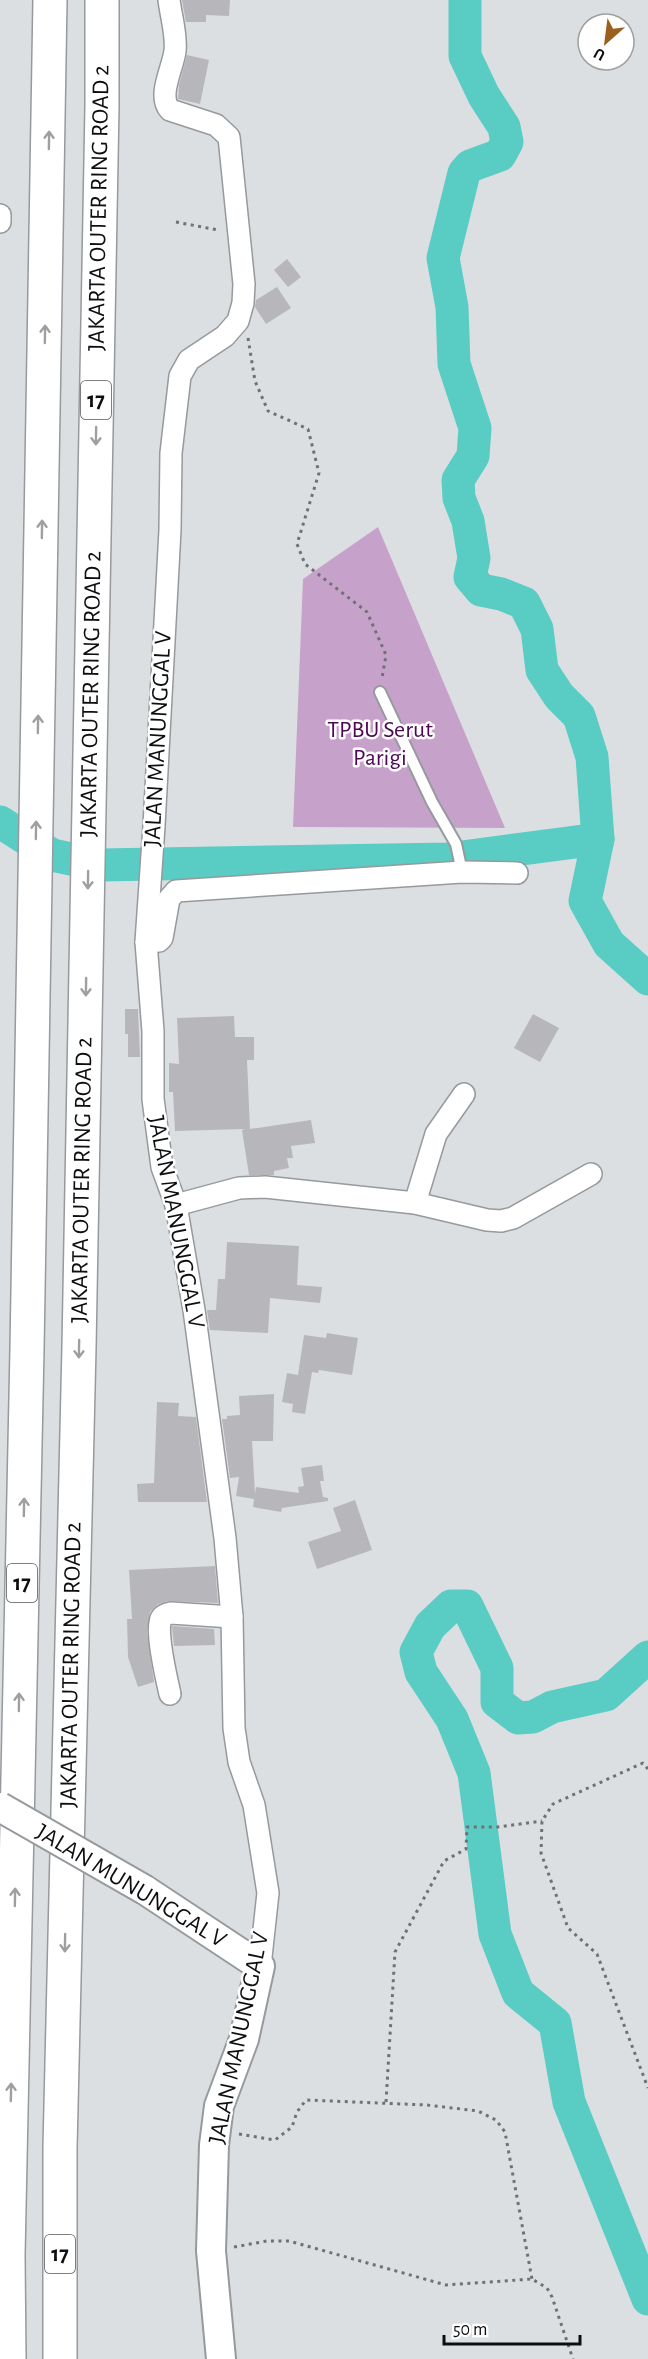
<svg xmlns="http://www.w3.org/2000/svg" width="648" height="2359" font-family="'Alegreya Sans',sans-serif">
<rect width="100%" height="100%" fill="#dcdfe2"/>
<polygon fill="#c6a2cb" points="378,527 505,828 293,827 303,579"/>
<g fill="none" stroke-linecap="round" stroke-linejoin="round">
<g stroke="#59cdc4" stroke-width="33">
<polyline points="465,0 465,56 484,96 504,127 507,142 500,155 470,166 464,173 443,258 452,307 454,364 475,428 473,456 458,480 459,498 468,521 474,558 470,577 481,590 501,594 524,603 537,629 542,670 559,696 579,716 592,757 598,839"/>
<polyline points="0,822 52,855 100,865 447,859 598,839 585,901 609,944 648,979"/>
<polyline points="648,1657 606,1695 552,1707 533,1717 518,1718 497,1702 497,1668 467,1606 451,1606 430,1626 416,1652 421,1672 452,1719 474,1773 495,1934 518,1993 555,2023 569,2102 648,2299"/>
</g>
</g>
<g fill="#b7b7bb">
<polygon points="182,0 230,0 229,16 206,15 206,22 186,22"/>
<polygon points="187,55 209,60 200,104 178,99 179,85"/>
<polygon points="287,259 301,277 288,287 274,270"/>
<polygon points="277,287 291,308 266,324 255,307 256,300"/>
<polygon points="125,1009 138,1009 140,1057 128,1057 128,1034 125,1034"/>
<polygon points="533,1014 559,1028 540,1062 514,1048"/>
<polygon points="234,1016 235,1037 254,1037 254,1060 247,1060 250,1129 311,1120 315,1143 291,1146 293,1158 287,1158 289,1168 274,1171 274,1175 249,1175 242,1130 245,1129 175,1131 173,1092 169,1092 169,1063 179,1064 177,1018"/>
<polygon points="227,1242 299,1246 297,1285 322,1287 320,1303 270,1298 268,1333 210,1330 207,1310 216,1310 218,1279 225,1279"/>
<polygon points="327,1333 358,1338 352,1375 319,1370 318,1373 312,1372 305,1414 292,1412 293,1404 282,1402 287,1373 298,1375 304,1335 326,1338"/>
<polygon points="274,1394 273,1441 252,1441 255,1494 256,1487 299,1493 298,1487 304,1486 301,1468 322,1465 324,1481 320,1481 323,1497 328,1498 328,1501 282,1508 281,1512 253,1507 254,1499 236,1496 239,1477 230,1478 222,1419 227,1419 227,1416 240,1415 239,1396"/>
<polygon points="157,1402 179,1403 178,1416 196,1417 207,1502 138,1502 137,1484 154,1483"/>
<polygon points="355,1500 372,1550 317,1569 308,1542 341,1531 333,1508"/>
<polygon points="215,1566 218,1603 168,1601 158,1604 150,1612 147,1632 154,1682 138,1687 128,1657 127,1619 132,1619 129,1570"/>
<polygon points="172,1626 214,1629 215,1645 174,1646"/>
</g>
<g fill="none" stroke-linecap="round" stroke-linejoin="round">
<g stroke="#96999d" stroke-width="14">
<polyline id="lane" points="380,692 432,802 456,844 462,872"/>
</g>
<g stroke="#96999d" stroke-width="24">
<g id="street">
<path d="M169,0C171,16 177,36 175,51C173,68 157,96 170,110L216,125L229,137L244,284L243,303L238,321L225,336L189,360L180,376L171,453L170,530L154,826L146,942L153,1031V1099L162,1167L176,1205L194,1310L225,1538L232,1617L234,1728L239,1762L254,1805L268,1893L260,1966"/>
<polyline points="0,215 0,222"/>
<polyline points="146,942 159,941 162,938 169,899 176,891 462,872 517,873"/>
<polyline points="415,1203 436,1134 464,1094"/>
<polyline points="176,1205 239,1188 265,1187 415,1203 487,1220 501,1221 513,1218 591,1174"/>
<path d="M170,1694C167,1681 154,1626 162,1617C165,1614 167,1614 171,1613L232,1617"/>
</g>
</g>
<g stroke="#96999d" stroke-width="32">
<polyline id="secondary" points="145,1890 260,1966 244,2039 219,2106 214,2145 211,2251 221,2359"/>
</g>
<g stroke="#96999d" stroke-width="36">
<g id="highway">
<polyline points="9,2359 8,2255 27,1349 50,0"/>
<polyline points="60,2359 60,2148 79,1347 102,106 102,0"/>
</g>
</g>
<g stroke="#6f7174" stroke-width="3" stroke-dasharray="3 4.5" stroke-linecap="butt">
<polyline points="176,222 218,230"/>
<polyline points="248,338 255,381 268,411 308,429 319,473 297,544 305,564 367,612 386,655 382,678"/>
<polyline points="648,1769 643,1763 553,1804 542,1821 541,1853 568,1928 597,1954 648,2088"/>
<polyline points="386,2102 395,1952 444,1861 466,1849 467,1827 498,1827 542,1821"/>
<polyline points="239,2134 275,2140 292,2127 297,2112 306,2100 427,2105 478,2111 496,2120 505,2132 532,2279"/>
<polyline points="234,2247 267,2241 289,2241 446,2285 532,2279 547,2288 552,2297 573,2359"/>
</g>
<use href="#lane" stroke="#fff" stroke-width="10"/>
<use href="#street" stroke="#fff" stroke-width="21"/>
<use href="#secondary" stroke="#fff" stroke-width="28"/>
<use href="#highway" stroke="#fff" stroke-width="33"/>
<g stroke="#96999d" stroke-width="32" stroke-linecap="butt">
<polyline id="secondary-bridge" points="0,1807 145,1890"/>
</g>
<use href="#secondary-bridge" stroke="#fff" stroke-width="28"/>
</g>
<defs><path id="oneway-shaft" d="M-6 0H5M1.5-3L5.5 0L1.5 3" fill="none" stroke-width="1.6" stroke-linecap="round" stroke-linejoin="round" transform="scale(1.5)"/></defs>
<g stroke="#9e9f9f">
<use href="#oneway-shaft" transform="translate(49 140) rotate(-89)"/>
<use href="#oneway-shaft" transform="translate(45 334) rotate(-89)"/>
<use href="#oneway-shaft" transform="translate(96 436) rotate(91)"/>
<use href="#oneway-shaft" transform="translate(42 529) rotate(-89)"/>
<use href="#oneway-shaft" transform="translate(38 724) rotate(-89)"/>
<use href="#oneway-shaft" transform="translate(36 830) rotate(-89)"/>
<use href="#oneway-shaft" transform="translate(88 880) rotate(91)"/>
<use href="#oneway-shaft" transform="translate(86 987) rotate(91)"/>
<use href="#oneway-shaft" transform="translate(79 1349) rotate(91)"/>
<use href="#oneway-shaft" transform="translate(24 1507) rotate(-89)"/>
<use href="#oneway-shaft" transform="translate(19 1702) rotate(-89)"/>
<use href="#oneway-shaft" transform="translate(15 1897) rotate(-89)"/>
<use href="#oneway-shaft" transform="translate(65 1943) rotate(91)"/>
<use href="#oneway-shaft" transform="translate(11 2092) rotate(-89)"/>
</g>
<g text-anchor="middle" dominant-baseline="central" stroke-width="5" stroke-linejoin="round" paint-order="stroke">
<g fill="#fff" stroke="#565658" stroke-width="1.5">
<rect x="81" y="381" width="30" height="38" rx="4.5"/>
<rect x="7" y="1564" width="30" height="38" rx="4.5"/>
<rect x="45" y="2235" width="30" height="38" rx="4.5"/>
</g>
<g font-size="22" font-weight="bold" fill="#0d0e10">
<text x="96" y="400">17</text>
<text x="22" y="1583">17</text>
<text x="60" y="2254">17</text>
</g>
<g font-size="24" fill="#0d0e10" stroke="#fff">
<text transform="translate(99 208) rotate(-89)">JAKARTA OUTER RING ROAD 2</text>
<text transform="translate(91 694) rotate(-89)">JAKARTA OUTER RING ROAD 2</text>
<text transform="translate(158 739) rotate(-87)">JALAN MANUNGGAL V</text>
<text transform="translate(82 1180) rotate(-89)">JAKARTA OUTER RING ROAD 2</text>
<text transform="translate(176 1222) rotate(79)">JALAN MANUNGGAL V</text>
<text transform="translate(71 1665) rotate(-89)">JAKARTA OUTER RING ROAD 2</text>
<text transform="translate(131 1886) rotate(31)">JALAN MUNUNGGAL V</text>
<text transform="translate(239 2038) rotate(-78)">JALAN MANUNGGAL V</text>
</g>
<g font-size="24" fill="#4d0856" stroke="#fff">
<text x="380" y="730">TPBU Serut<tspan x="380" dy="28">Parigi</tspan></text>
</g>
</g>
<g transform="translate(606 42) rotate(208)"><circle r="28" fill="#ffffff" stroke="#9e9f9f" stroke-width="1.5"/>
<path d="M0-4.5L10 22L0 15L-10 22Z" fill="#9b6020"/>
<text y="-9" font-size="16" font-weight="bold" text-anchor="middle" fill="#0d0e10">U</text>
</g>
<path d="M444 2335v9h136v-9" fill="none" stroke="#0d0e10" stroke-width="3"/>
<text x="453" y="2335" font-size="18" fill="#0d0e10" stroke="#ffffff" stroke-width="4.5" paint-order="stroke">50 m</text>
</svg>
